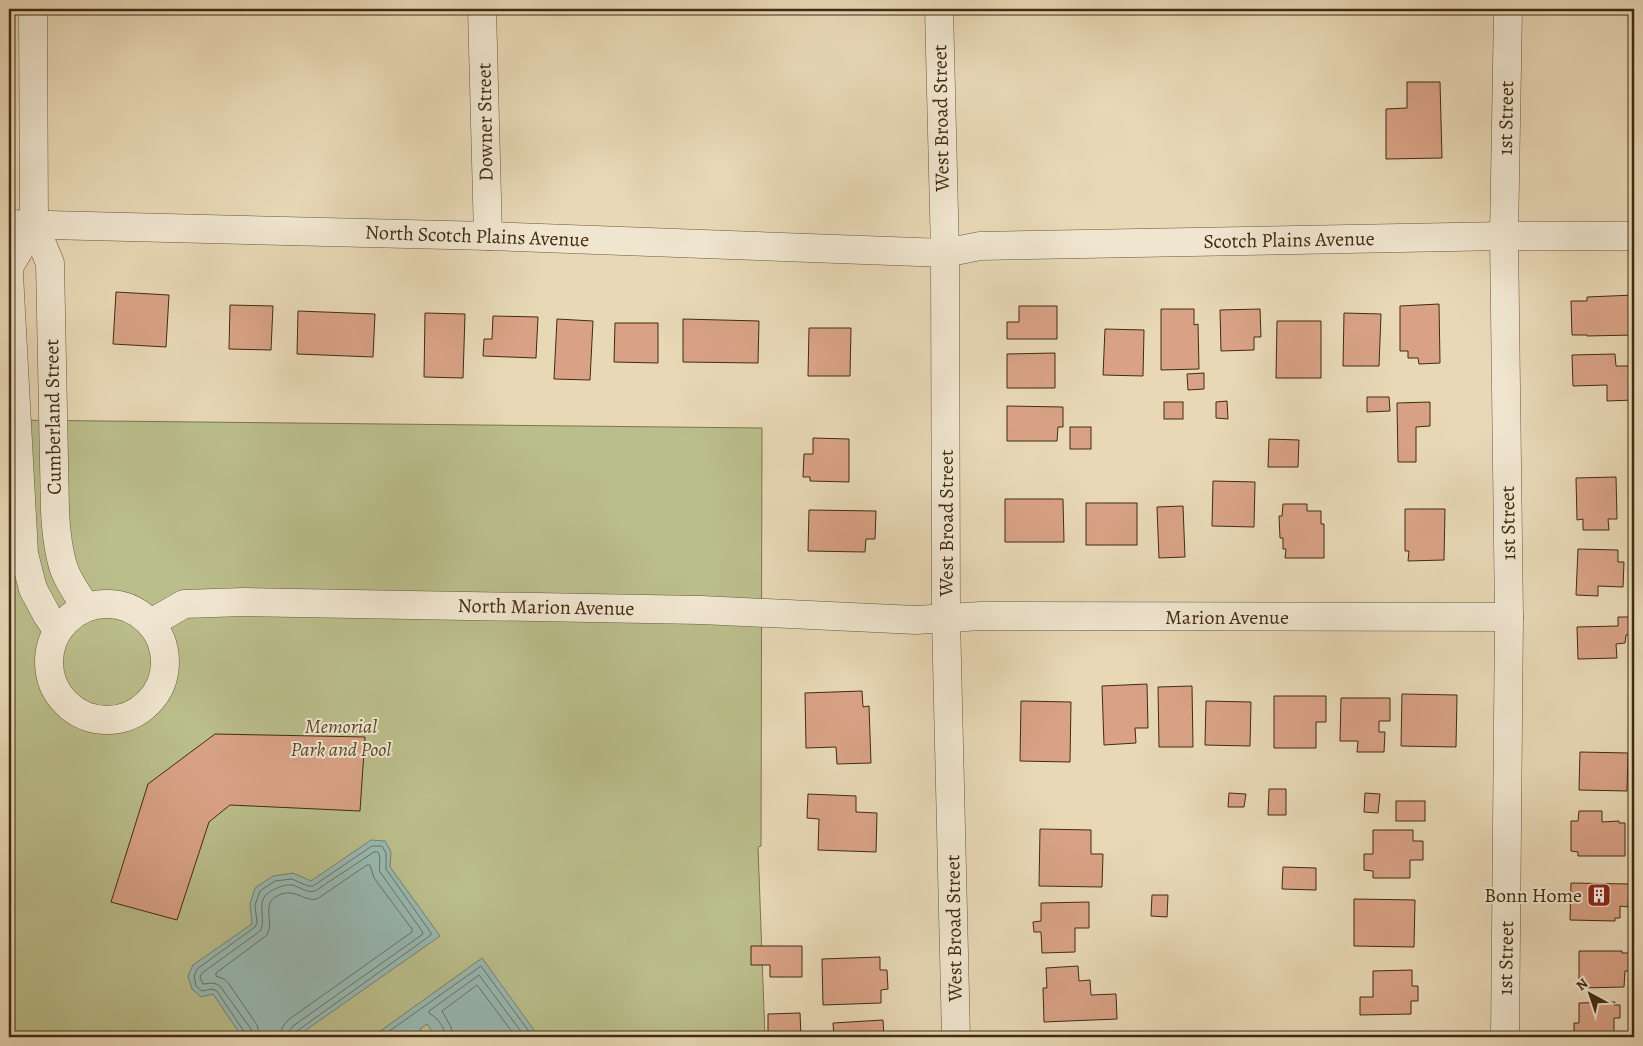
<svg xmlns="http://www.w3.org/2000/svg" width="1643" height="1046" font-family="Alegreya,serif">
<rect width="100%" height="100%" fill="#e8d8b6"/>
<filter id="stains"><feTurbulence type="fractalNoise" baseFrequency=".004" numOctaves="4"/><feColorMatrix values="0 0 0 0 .2 0 0 0 0 .09 0 0 0 0 .02 0 0 0 .5 -.17"/></filter>
<radialGradient id="worn" r=".72"><stop offset=".6" stop-color="#630" stop-opacity="0"/><stop offset="1" stop-color="#630" stop-opacity=".3"/></radialGradient>
<polygon fill="#babe8b" stroke="#7e754e" points="9,420 762,428 761,846 758,847 765,1037 9,1037"/>
<g fill="#98b9b2" stroke="#758172">
<polygon points="371,840 385,841 391,852 390,867 440,936 296,1037 242,1037 213,994 201,997 192,989 188,976 193,965 252,924 250,904 255,888 273,876 293,873 311,881"/>
<polygon points="482,958 539,1037 436,1037 427,1024 420,1029 425,1037 372,1037"/>
</g>
<g fill="none" stroke-linecap="round" stroke-linejoin="round">
<g stroke="#6c7262" stroke-width="1">
<polyline points="246,1037 245,1033 217,991 212,989 202,991 196,986 194,976 197,969 255,927 257,923 255,905 260,891 275,881 292,879 308,886 313,886 372,846 382,846 386,853 386,869 431,933 431,935 297,1031 294,1037"/>
<path d="M252,1037L251,1029L220,986L214,983L203,984L200,977L202,973L260,931C267,920 256,903 267,894C273,889 284,884 292,885C301,887 305,893 315,891L374,852H378C382,858 378,866 380,872L422,931L423,934L293,1026L289,1031L288,1037"/>
<path d="M260,1037L257,1025L229,984L224,979L216,976V973L267,935C273,923 266,914 270,903C272,897 283,892 290,893C301,894 306,901 317,899L367,865H370L374,878L412,929V932L288,1020L282,1028L280,1037"/>
<polyline points="381,1037 481,966 533,1037"/>
<path d="M446,1037C445,1028 438,1018 429,1013V1011L479,975L525,1037"/>
<polyline points="453,1037 451,1027 442,1011 477,985 516,1037"/>
</g>
</g>
<g fill="#d9a286" stroke="#412c11">
<polygon points="1407,82 1440,82 1442,158 1386,159 1386,109 1407,108"/>
<polygon points="116,292 169,295 166,347 113,344"/>
<polygon points="1634,295 1634,335 1587,336 1587,335 1572,335 1571,301 1587,301 1587,297"/>
<polygon points="1439,304 1440,363 1419,364 1418,358 1408,358 1408,351 1400,351 1400,306"/>
<polygon points="230,305 273,306 271,350 229,349"/>
<polygon points="1019,306 1057,306 1057,339 1007,339 1007,322 1019,322"/>
<polygon points="1161,309 1194,309 1194,325 1198,324 1199,369 1161,370"/>
<polygon points="1260,309 1261,337 1254,337 1254,350 1221,351 1220,310"/>
<polygon points="298,311 375,314 373,357 297,354"/>
<polygon points="425,313 465,314 463,378 424,377"/>
<polygon points="1344,313 1381,314 1379,366 1343,366"/>
<polygon points="493,316 538,317 536,358 483,356 484,339 492,339"/>
<polygon points="557,319 593,321 590,380 554,379"/>
<polygon points="683,319 759,321 758,363 683,362"/>
<polygon points="1277,321 1321,321 1321,378 1276,378"/>
<polygon points="615,323 658,323 658,363 614,362"/>
<polygon points="809,328 851,328 850,376 808,376"/>
<polygon points="1105,329 1144,330 1143,376 1103,375"/>
<polygon points="1055,353 1055,388 1007,388 1007,354"/>
<polygon points="1615,354 1616,366 1634,366 1634,400 1607,401 1607,385 1573,386 1572,355"/>
<polygon points="1204,373 1204,389 1188,390 1187,374"/>
<polygon points="1367,397 1389,397 1390,411 1367,412"/>
<polygon points="1227,401 1228,419 1216,418 1216,402"/>
<rect x="1164" y="402" width="19" height="17"/>
<polygon points="1430,402 1430,426 1416,427 1416,462 1398,462 1397,403"/>
<polygon points="1007,406 1063,407 1063,427 1058,427 1057,441 1007,441"/>
<rect x="1070" y="427" width="21" height="22"/>
<polygon points="813,438 849,439 849,482 810,481 810,477 803,477 804,454 813,454"/>
<polygon points="1269,439 1299,440 1298,467 1268,467"/>
<polygon points="1616,477 1617,519 1608,519 1609,530 1583,530 1583,519 1577,520 1576,478"/>
<polygon points="1213,481 1255,482 1254,527 1212,526"/>
<polygon points="1005,499 1063,499 1064,542 1005,542"/>
<rect x="1086" y="503" width="51" height="42"/>
<polygon points="1283,504 1307,504 1307,511 1321,511 1321,524 1324,524 1324,558 1285,558 1286,549 1283,549 1283,538 1280,538 1279,516 1282,516"/>
<polygon points="1183,506 1185,557 1159,558 1157,507"/>
<polygon points="1405,509 1445,509 1444,560 1408,561 1409,551 1405,551"/>
<polygon points="809,510 876,511 875,539 866,539 865,552 808,551"/>
<polygon points="1578,549 1618,550 1618,562 1624,562 1623,587 1598,586 1598,596 1576,595"/>
<polygon points="1618,617 1634,617 1634,634 1626,635 1625,643 1616,644 1617,658 1578,659 1577,627 1618,626"/>
<polygon points="1147,684 1148,728 1135,728 1136,743 1104,745 1102,686"/>
<polygon points="1192,686 1193,747 1159,747 1158,687"/>
<polygon points="862,691 863,707 869,706 871,763 837,764 836,747 806,748 805,693"/>
<polygon points="1402,694 1457,695 1456,747 1401,746"/>
<polygon points="1274,696 1326,696 1326,722 1316,722 1316,748 1274,748"/>
<polygon points="1341,698 1390,698 1390,721 1379,721 1379,732 1385,732 1384,752 1357,752 1358,741 1340,741"/>
<polygon points="1021,701 1071,702 1070,762 1020,761"/>
<polygon points="1206,701 1251,702 1250,746 1205,745"/>
<polygon points="215,734 365,737 360,811 230,805 209,822 177,920 111,902 148,784"/>
<polygon points="1580,752 1628,753 1627,791 1579,790"/>
<polygon points="1269,789 1286,789 1286,815 1268,815"/>
<polygon points="1229,793 1246,794 1244,807 1228,807"/>
<polygon points="1365,793 1380,794 1378,813 1364,812"/>
<polygon points="808,794 856,796 856,812 877,813 876,852 818,850 819,819 807,818"/>
<rect x="1396" y="801" width="29" height="20"/>
<polygon points="1579,811 1602,811 1602,822 1619,821 1619,823 1625,823 1625,856 1578,856 1578,852 1571,851 1571,821 1578,821"/>
<polygon points="1040,829 1091,830 1091,854 1103,854 1102,887 1039,886"/>
<polygon points="1373,830 1413,830 1413,841 1423,841 1423,860 1410,860 1410,878 1373,878 1373,871 1364,870 1364,854 1373,854"/>
<polygon points="1283,867 1316,868 1316,890 1282,889"/>
<polygon points="1571,883 1629,884 1628,907 1620,906 1620,918 1615,918 1615,921 1570,920"/>
<polygon points="1152,895 1168,895 1167,917 1151,916"/>
<polygon points="1354,899 1415,900 1414,947 1354,946"/>
<polygon points="1089,902 1089,928 1075,928 1075,952 1042,953 1041,932 1034,932 1033,922 1041,921 1041,903"/>
<polygon points="751,946 802,946 802,977 770,977 770,965 751,965"/>
<polygon points="1579,951 1622,951 1622,953 1634,953 1634,971 1625,971 1624,987 1579,988"/>
<polygon points="880,957 880,970 887,970 888,989 881,990 881,1003 823,1005 822,959"/>
<polygon points="1078,966 1079,981 1090,980 1091,995 1116,994 1117,1019 1044,1022 1043,988 1047,988 1046,968"/>
<polygon points="1412,970 1412,986 1418,986 1418,1001 1411,1001 1411,1014 1360,1015 1360,997 1373,997 1373,971"/>
<polygon points="1615,1002 1614,1005 1620,1005 1620,1018 1614,1018 1614,1037 1574,1037 1574,1023 1579,1023 1579,1003"/>
<polygon points="800,1013 801,1037 768,1037 768,1014"/>
<polygon points="883,1020 884,1037 834,1037 833,1023"/>
<polygon points="1116,1032 1146,1033 1145,1037 1115,1037"/>
<rect x="1361" y="1036" width="64" height="1"/>
</g>
<g fill="none" stroke-linecap="round" stroke-linejoin="round">
<g stroke="#6b573a" stroke-width="29">
<g id="minor">
<path d="M33,9L34,225L50,263L55,511C56,531 58,551 64,569C69,583 78,595 86,607"/>
<polyline points="482,9 488,236"/>
<polyline points="939,9 945,253 946,619 956,1037"/>
<polyline points="9,224 488,236 945,253 980,246 1504,236 1634,236"/>
<polyline points="9,267 34,225"/>
<polyline points="9,274 24,554 33,589 47,615 57,630"/>
<circle cx="107" cy="662" r="58"/>
<polyline points="151,623 184,604 244,602 701,610 916,620 981,616 1509,617"/>
<polyline points="1505,1037 1509,617 1504,236 1508,9"/>
</g>
</g>
<use href="#minor" stroke="#f0e6d0" stroke-width="28"/>
</g>
<defs>
<g id="building-square" transform="scale(1.25)"><rect x="-9" y="-9" width="18" height="18" rx="4" fill="#8f2418" stroke="#f0e6d0"/><path d="M-4-6H4V6H1V3H-1V6H-4ZM-2.5-4.3h1.7v1.8h-1.7ZM.8-4.3h1.7v1.8H.8ZM-2.5-1h1.7V.8h-1.7ZM.8-1h1.7V.8H.8Z" fill="#fff"/></g>
</defs>
<g fill-rule="evenodd">
<use href="#building-square" x="1599" y="895"/>
</g>
<g text-anchor="middle" dominant-baseline="central" stroke-width="4" stroke-linejoin="round" paint-order="stroke">
<g font-size="20" fill="#412c11" stroke="#f0e6d0">
<text transform="translate(941 118) rotate(-91)">West Broad Street</text>
<text transform="translate(1506 118) rotate(-89)">1st Street</text>
<text transform="translate(485 122) rotate(-91)">Downer Street</text>
<text transform="translate(477 236) rotate(2)">North Scotch Plains Avenue</text>
<text transform="translate(1289 240) rotate(-1)">Scotch Plains Avenue</text>
<text transform="translate(53 417) rotate(-91)">Cumberland Street</text>
<text transform="translate(946 523) rotate(-90)">West Broad Street</text>
<text transform="translate(1508 523) rotate(-91)">1st Street</text>
<text transform="translate(546 607) rotate(1)">North Marion Avenue</text>
<text x="1227" y="617">Marion Avenue</text>
<text transform="translate(954 928) rotate(-91)">West Broad Street</text>
<text transform="translate(1506 958) rotate(-89)">1st Street</text>
</g>
<g font-size="20" font-style="italic" fill="#594929" stroke="#f0e6d0">
<text x="341" y="726">Memorial<tspan x="341" dy="23">Park and Pool</tspan></text>
</g>
<g font-size="20" fill="#412c11" stroke="#f0e6d0" text-anchor="end">
<text x="1582" y="895">Bonn Home</text>
</g>
</g>
<rect width="1643" height="1046" fill="none" stroke="#e8d8b6" stroke-width="30"/>
<rect x="10" y="10" width="1623" height="1026" fill="none" stroke="#412c11" stroke-width="2.5"/>
<rect x="15" y="15" width="1613" height="1016" fill="none" stroke="#412c11"/>
<g transform="translate(1590 994) rotate(320)" stroke="#f0e6d0" stroke-width="4" paint-order="stroke">
<path d="M0-4L9 19L0 12L-9 19Z" fill="#412c11"/>
<text y="-8" font-size="14" font-weight="bold" text-anchor="middle" fill="#412c11">N</text>
</g>
<rect width="100%" height="100%" filter="url(#stains)"/>
<rect width="100%" height="100%" fill="url(#worn)"/>
</svg>
